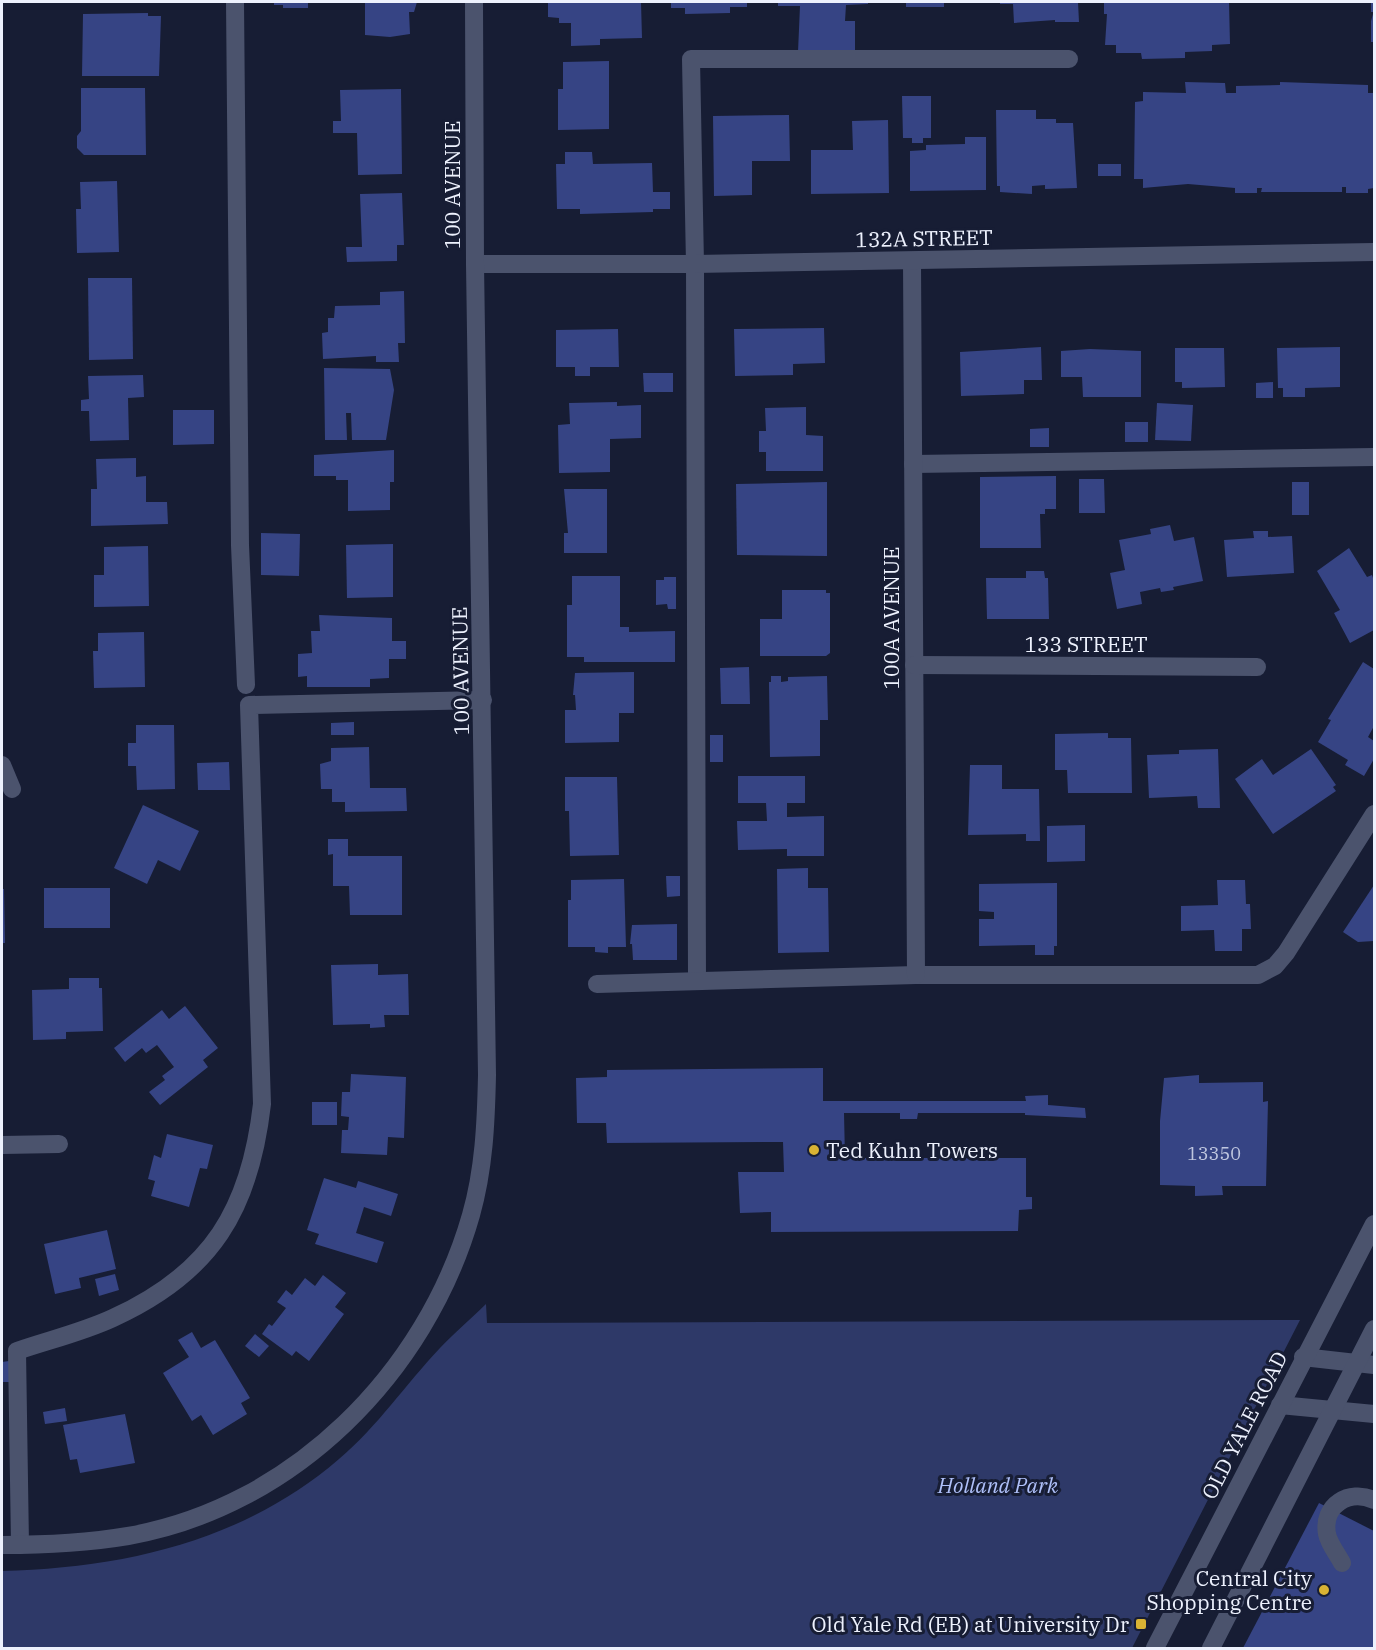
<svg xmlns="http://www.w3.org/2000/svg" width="1376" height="1650" font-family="'IBM Plex Serif',serif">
<rect width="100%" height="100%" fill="#171d34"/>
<path fill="#2e3968" d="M486,1304L487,1323L1300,1320L1132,1648H2V1571C124,1568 244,1541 339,1459C378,1426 405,1385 440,1348C454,1333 471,1319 486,1304Z"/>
<g fill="#364484">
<polygon points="274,2 308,2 308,8 283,8 283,5 274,5"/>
<polygon points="365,2 417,2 414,12 409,12 410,34 390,37 365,35"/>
<polygon points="548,2 641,2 642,38 600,39 600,45 571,46 571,23 559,23 559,18 548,17"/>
<polygon points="671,2 747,2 747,7 730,7 730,13 685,14 685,8 671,8"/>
<polygon points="778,2 868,2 868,4 846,5 845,21 855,21 855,52 798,52 800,6 778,6"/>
<rect x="906" y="2" width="38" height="5"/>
<polygon points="1000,2 1078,2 1079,22 1055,22 1055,20 1014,23 1013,4 1000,4"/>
<polygon points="1104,2 1229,2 1230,44 1212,45 1212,51 1185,52 1185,58 1142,59 1141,53 1116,53 1116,45 1105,45 1107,14 1104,14"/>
<rect x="1371" y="2" width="3" height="10"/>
<polygon points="148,13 148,16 161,16 159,76 82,76 83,14"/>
<polygon points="1373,14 1374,42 1371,42 1371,21"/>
<polygon points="609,61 609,129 558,130 558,89 563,89 563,62"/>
<polygon points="1185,82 1225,83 1226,93 1236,93 1236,86 1280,85 1280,82 1368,85 1368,93 1374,93 1374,188 1368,189 1368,193 1346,193 1346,187 1342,187 1342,192 1261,192 1262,188 1257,188 1257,193 1235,193 1235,188 1188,184 1143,188 1143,179 1134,179 1135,102 1143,101 1143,92 1186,93"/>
<polygon points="81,88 145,88 146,155 84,155 77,148 77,136 81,131"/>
<polygon points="401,89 402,174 358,175 357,133 333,133 333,121 341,121 340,90"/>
<polygon points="902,96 931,96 931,138 923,138 923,143 912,143 912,138 903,138"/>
<polygon points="996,110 1036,110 1036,119 1056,119 1056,123 1073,123 1077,188 1045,189 1045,185 1032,186 1032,194 1000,192 1000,186 997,186"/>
<polygon points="789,115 790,161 752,161 752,195 714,196 713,116"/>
<polygon points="888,120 889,193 811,194 811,150 853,150 852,121"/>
<polygon points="965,137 986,137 986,190 910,191 910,151 926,150 926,145 965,144"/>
<polygon points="565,152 592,152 593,164 652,163 653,192 670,192 670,209 653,209 653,212 580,214 580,209 557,209 556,164 565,164"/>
<rect x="1098" y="164" width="23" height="12"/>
<polygon points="117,181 119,252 77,253 76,209 81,209 80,182"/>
<polygon points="402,193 404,245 397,245 397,261 347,262 346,247 362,247 360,194"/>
<polygon points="88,278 132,278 133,359 89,360"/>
<polygon points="404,291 405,343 398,343 399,362 376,362 376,356 323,359 322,333 328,332 328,318 334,318 335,306 380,305 380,292"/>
<polygon points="824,328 825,363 793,364 793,375 735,376 734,329"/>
<polygon points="618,329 619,367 590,367 590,376 575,376 575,367 556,367 556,330"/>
<polygon points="1041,347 1042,380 1024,380 1024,394 961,396 960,352"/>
<polygon points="1340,347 1340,387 1305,388 1305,397 1283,397 1283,388 1278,388 1277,348"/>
<polygon points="1175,348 1224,348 1225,387 1182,388 1182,382 1175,382"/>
<polygon points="1090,349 1141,351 1141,397 1083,397 1082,377 1061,377 1061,351"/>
<polygon points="324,368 390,369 394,390 386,440 352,440 351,413 346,413 347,440 325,440"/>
<polygon points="643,373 673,373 673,392 644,392"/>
<polygon points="143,375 144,397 128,398 129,440 90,441 89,411 81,411 81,400 89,399 88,376"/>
<polygon points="1273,382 1273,398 1256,398 1256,383"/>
<polygon points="617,402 617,406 641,405 641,438 610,439 610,472 559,473 558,425 570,424 569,403"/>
<polygon points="1157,403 1193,405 1191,441 1155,440"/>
<polygon points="806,407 806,435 823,436 823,471 766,471 766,452 759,452 759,431 766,431 765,408"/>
<polygon points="173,410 214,410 214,444 173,445"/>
<rect x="1125" y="422" width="23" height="20"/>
<polygon points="1049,428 1049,447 1030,447 1030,429"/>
<polygon points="394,450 394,482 390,482 390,510 348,511 348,480 336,480 336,476 314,476 314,455"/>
<polygon points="136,458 136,477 146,476 146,502 167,502 168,524 91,526 91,489 97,489 96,459"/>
<polygon points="1056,476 1056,509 1045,509 1045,514 1040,514 1041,548 980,548 980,477"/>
<polygon points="1079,479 1104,479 1105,513 1079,513"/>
<polygon points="827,482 827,556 737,555 736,484"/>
<rect x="1292" y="482" width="17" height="33"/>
<polygon points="564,489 607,489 607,553 564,553 564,533 568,533"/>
<polygon points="1170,525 1174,541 1194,537 1203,581 1173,587 1174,590 1161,592 1160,588 1140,592 1142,604 1117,609 1110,573 1125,570 1119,540 1151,534 1150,529"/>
<polygon points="1253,531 1268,531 1268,537 1292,536 1294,573 1227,577 1224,540 1254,538"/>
<polygon points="261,533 300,534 299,576 261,575"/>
<polygon points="393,544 393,597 347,598 346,545"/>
<polygon points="148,546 149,606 94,607 94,575 104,575 104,547"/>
<polygon points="1349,548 1367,577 1372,575 1374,581 1374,630 1350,643 1334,613 1340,610 1317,571"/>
<polygon points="1026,571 1044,571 1045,578 1048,578 1049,619 987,619 986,578 1026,578"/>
<polygon points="572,576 620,576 620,627 629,627 629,632 675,631 675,662 584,662 584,657 567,657 567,605 572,605"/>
<polygon points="664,577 676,577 676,609 668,609 667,604 656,605 656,580 664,580"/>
<polygon points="782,590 826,590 826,593 830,593 830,653 826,656 760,656 760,619 782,619"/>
<polygon points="319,615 392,618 392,641 406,641 406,659 389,659 389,678 370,679 370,687 307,687 307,676 298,677 298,654 312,653 311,631 320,631"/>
<polygon points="144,632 145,687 94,688 93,651 98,651 98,633"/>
<polygon points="1363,662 1374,669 1374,726 1368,737 1374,741 1374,759 1364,776 1345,765 1348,760 1318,742 1331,720 1328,719"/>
<polygon points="749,667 750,704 721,704 720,668"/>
<polygon points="634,672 634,713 619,713 619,742 565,743 565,710 576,710 575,695 573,695 575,673"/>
<polygon points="771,676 781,676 781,682 788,681 788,677 827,676 828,720 820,720 820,756 770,757 769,682 771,682"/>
<polygon points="354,722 354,735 331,735 331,723"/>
<polygon points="136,725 174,725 175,789 137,790 136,766 128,766 128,743 136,743"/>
<polygon points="1108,733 1108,738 1131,738 1132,793 1068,793 1067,770 1055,770 1055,734"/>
<rect x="710" y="735" width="13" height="27"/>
<polygon points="369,747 370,788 406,788 407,811 345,812 345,802 332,802 332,789 321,789 320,764 331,761 331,748"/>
<polygon points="1218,749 1220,808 1198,808 1197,796 1149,798 1147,755 1179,754 1179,750"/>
<polygon points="1311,749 1336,785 1333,787 1336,791 1273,834 1235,779 1262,759 1273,775"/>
<polygon points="229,762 230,790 198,790 197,763"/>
<polygon points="970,765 1002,765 1002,789 1039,789 1040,841 1026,841 1026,834 968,835"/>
<polygon points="738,776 805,776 805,803 787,803 787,817 824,816 824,856 787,856 787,849 738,850 737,821 767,821 766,803 738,803"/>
<polygon points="565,777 617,777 619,855 570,856 569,811 565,811"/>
<polygon points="143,805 199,831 180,871 158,860 147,884 114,868"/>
<polygon points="1085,825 1085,861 1047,862 1047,826"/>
<polygon points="328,839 348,839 348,856 402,856 402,915 350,915 349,886 333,886 333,854 328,855"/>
<polygon points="808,868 808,888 828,888 829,952 778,953 777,869"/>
<polygon points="666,876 680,876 680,896 667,897"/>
<polygon points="624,879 626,947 608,947 608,953 595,952 595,947 568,947 568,900 571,900 571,880"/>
<polygon points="1217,880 1245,880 1246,904 1250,904 1251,929 1242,929 1242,951 1215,951 1214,930 1181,931 1181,906 1218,905"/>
<polygon points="1057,883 1057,946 1054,946 1054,955 1035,955 1035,945 979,946 979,919 994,919 994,912 979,911 979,884"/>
<polygon points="1374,885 1374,941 1358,942 1343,932"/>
<rect x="44" y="888" width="66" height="40"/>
<polygon points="2,889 4,889 5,943 2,943"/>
<polygon points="677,924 677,960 633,960 632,944 630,944 632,925"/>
<polygon points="378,964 378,975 408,974 409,1015 384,1015 385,1027 370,1028 370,1024 333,1025 331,965"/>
<polygon points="69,978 99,978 99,988 102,988 103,1031 66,1032 66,1039 33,1040 32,990 69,989"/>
<polygon points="185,1006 218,1048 203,1060 208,1067 160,1105 149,1092 165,1080 162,1076 174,1067 157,1045 146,1053 142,1048 125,1062 114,1048 162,1010 169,1019"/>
<polygon points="823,1068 823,1101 1026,1101 1025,1096 1048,1095 1048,1105 1085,1108 1086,1118 1025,1115 1025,1113 918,1113 917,1119 900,1119 900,1113 844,1113 845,1158 1026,1158 1026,1197 1032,1197 1032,1209 1019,1210 1018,1231 771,1232 771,1212 740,1213 738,1172 784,1172 783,1142 607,1143 606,1123 577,1123 576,1078 607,1077 607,1070"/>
<polygon points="351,1074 406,1077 404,1138 388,1137 387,1155 341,1153 342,1130 348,1130 349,1117 341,1116 342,1092 350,1092"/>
<polygon points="1199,1075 1199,1083 1263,1082 1263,1102 1268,1101 1266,1186 1222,1186 1223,1195 1195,1196 1195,1186 1160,1185 1160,1121 1164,1078"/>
<rect x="312" y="1102" width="25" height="23"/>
<polygon points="167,1134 213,1145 207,1169 200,1168 189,1207 151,1196 155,1181 148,1179 154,1155 161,1158"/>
<polygon points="324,1178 356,1188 358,1181 398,1194 391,1216 364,1207 356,1233 384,1242 377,1263 315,1244 319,1234 307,1230"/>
<polygon points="107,1230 116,1269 79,1278 81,1288 55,1294 44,1244"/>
<polygon points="115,1274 119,1290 99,1296 95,1279"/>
<polygon points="323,1275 346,1293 335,1307 344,1314 309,1361 296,1351 292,1356 262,1334 269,1324 272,1326 286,1308 277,1302 286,1290 292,1295 305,1278 315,1286"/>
<polygon points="192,1332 201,1348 215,1340 250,1398 241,1403 247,1414 213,1435 201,1415 192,1421 163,1373 189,1357 178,1340"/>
<polygon points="255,1334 269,1346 259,1357 245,1346"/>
<polygon points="9,1361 9,1382 2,1382 2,1362"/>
<polygon points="65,1408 67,1421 45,1424 43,1412"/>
<polygon points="125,1414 135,1463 80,1473 77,1459 70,1460 63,1425"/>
<polygon points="1319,1503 1374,1531 1374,1648 1243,1648"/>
</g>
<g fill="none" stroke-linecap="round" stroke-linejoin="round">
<g stroke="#4b536d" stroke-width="18">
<polyline points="235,2 240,545 246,685"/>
<polyline points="913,464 1374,457"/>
<polyline points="697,980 695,264 691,59 1069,59"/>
<polyline points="597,984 916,975 1258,975 1275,966 1286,953 1374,814"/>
<path d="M20,1545L17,1351C49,1340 83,1332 113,1318C212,1273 250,1209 262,1104L249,705L483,700"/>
<path d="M1342,1563C1338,1555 1329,1544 1327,1534C1322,1505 1349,1489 1374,1500"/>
</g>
<g stroke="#4b536d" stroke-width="18">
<polyline points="912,261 916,975"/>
<polyline points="475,264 695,264 1374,252"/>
<polyline points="914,665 1257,667"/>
<polyline points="2,765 12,789"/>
<polyline points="2,1145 59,1144"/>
</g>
<path stroke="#4b536d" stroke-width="18" d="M2,1545C44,1545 86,1543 128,1536C293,1507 426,1373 471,1215C484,1169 486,1123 487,1075L475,264L474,2"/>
<g stroke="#4b536d" stroke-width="18">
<polyline points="1303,1357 1374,1365"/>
<polyline points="1280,1405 1374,1414"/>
<polyline points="1155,1648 1374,1224"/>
<polyline points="1211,1648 1374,1329"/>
</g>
</g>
<g fill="#d9b334" stroke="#171d34" stroke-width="2">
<circle cx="814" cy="1150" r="6"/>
<circle cx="1324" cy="1590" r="6"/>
<rect x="1135" y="1618" width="12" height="12" rx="3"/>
</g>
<g text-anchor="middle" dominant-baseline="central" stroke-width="6" stroke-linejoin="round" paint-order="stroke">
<g font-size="18" fill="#bfc6df">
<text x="1214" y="1153">13350</text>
</g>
<g font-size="21" fill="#edf1fd" stroke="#171d34">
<text transform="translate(452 185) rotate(-90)">100 AVENUE</text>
<text transform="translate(924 238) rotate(-1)">132A STREET</text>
<text transform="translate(891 618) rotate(-90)">100A AVENUE</text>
<text x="1086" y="644">133 STREET</text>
<text transform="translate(460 671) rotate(-91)">100 AVENUE</text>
<text transform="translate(1244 1425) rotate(-63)">OLD YALE ROAD</text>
</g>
<g font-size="21" fill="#edf1fd" stroke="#171d34" text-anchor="end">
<text x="826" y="1150" text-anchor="start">Ted Kuhn Towers</text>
<text x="1312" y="1578">Central City<tspan x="1312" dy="24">Shopping Centre</tspan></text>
<text x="1129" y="1624">Old Yale Rd (EB) at University Dr</text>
</g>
<g font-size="21" font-style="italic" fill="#afc0f9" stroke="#171d34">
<text x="998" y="1485">Holland Park</text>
</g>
</g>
<rect width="1376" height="1650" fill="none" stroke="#edf1fd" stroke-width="6"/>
</svg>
